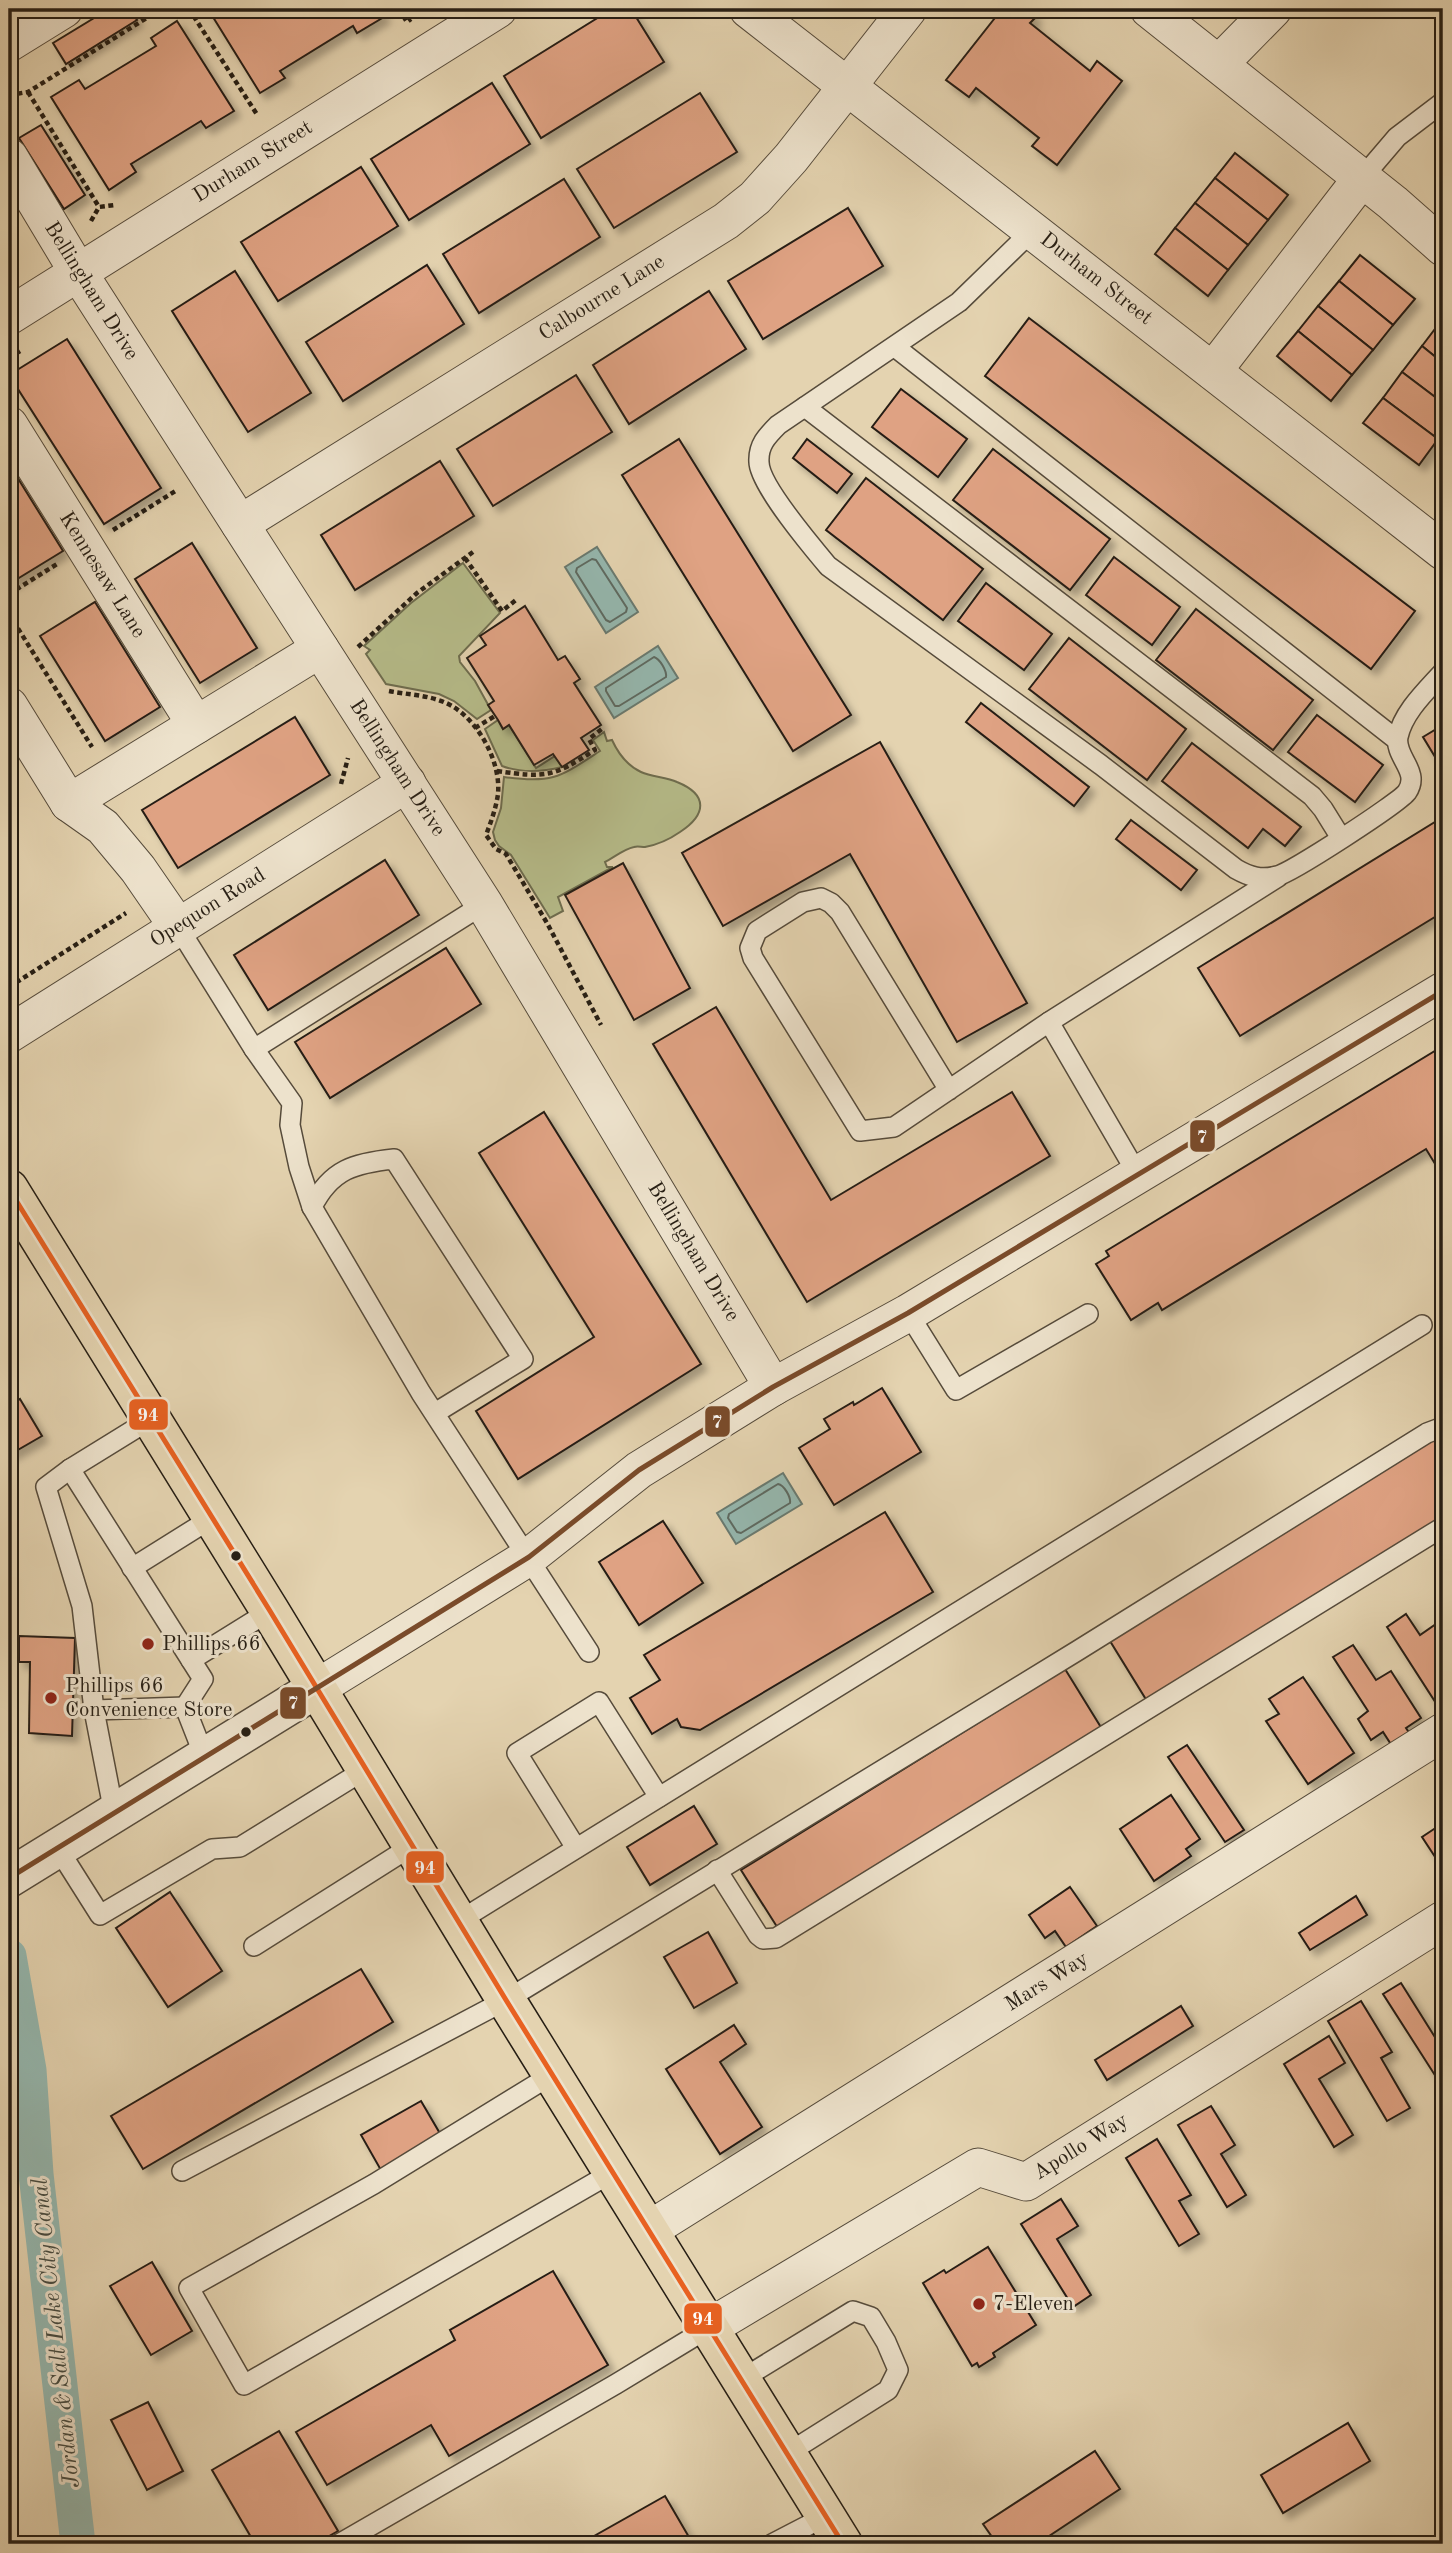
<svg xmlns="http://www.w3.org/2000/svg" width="1452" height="2553" font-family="'Old Standard TT',serif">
<defs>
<filter id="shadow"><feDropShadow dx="6" dy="6" stdDeviation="3.5" flood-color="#0004"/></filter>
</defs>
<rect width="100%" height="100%" fill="#e4d3b0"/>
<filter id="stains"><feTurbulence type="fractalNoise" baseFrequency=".00286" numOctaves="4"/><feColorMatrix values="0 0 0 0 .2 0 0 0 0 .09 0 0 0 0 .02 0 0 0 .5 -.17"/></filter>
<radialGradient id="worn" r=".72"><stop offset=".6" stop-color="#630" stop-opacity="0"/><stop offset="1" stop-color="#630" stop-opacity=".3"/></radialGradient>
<g fill="#b6bc8a" stroke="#6e6d4f" stroke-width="2">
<polygon points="463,563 500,613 459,656 460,662 475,681 491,710 477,719 454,701 439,694 386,684 366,654 370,650 364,646 411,603"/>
<path d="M498,720L503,729L509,725L536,768L555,756L562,767C542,772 521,773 502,766L485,729Z"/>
<path d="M604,732L607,741L612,740C618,753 628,766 641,772C652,777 666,777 677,782C709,795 706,815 680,832C670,839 656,845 645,847C641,847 637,846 634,847C624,849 613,858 605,862L607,867H613L558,897L563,911L550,918L511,855L499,846L495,840L493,832L501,808L504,777C553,784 560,777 600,751L593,740Z"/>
</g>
<g fill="#95b7ae" stroke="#697a70" stroke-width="2">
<polygon points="597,547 638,612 606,633 565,567"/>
<polygon points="658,646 678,678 614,718 595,687"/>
<polygon points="783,1473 802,1504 736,1544 717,1513"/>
</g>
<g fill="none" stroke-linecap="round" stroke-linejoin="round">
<g stroke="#5e6a61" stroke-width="2">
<polygon points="592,559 596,560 627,608 626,612 610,622 606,620 576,572 577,568"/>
<path d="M654,657C660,659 667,671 666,677L619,706H615L606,691V688Z"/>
<path d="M778,1484C784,1485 791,1497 790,1503L741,1533L737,1532L728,1518L729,1514Z"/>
</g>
<polyline stroke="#95b7ae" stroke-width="35" points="9,1956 29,2070 36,2174 78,2544"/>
</g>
<g fill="#dfa283" stroke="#261e14" stroke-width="2" filter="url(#shadow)">
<polygon points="109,9 130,9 137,20 66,64 53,43"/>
<polygon points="208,9 379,9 384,17 357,33 353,26 280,71 285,78 260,93"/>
<polygon points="612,9 631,9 664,62 541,138 504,76"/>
<polygon points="1002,9 1025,9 1036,17 1030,23 1090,71 1097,61 1122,81 1057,165 1032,146 1039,138 976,88 969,97 946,80"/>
<polygon points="177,21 234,111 206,128 201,121 131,164 136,172 109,190 51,97 79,80 85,89 156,46 151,38"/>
<polygon points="492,83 530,144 409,220 371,159"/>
<polygon points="700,93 737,152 614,228 577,169"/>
<polygon points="41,125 85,195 64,209 19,138"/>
<polygon points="1235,153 1288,195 1268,220 1215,178"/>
<polygon points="361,167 398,226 278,301 241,242"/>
<polygon points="1215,178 1268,220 1248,245 1195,203"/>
<polygon points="564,179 600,237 479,313 443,254"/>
<polygon points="1195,203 1248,245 1228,270 1175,228"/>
<polygon points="848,208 883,266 763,339 728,281"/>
<polygon points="1175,228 1228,270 1208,296 1155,254"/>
<polygon points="1360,255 1415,299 1393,325 1339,281"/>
<polygon points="427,265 464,324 343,401 306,342"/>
<polygon points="235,271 311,393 248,432 172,311"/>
<polygon points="1339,281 1393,325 1373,350 1318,306"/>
<polygon points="709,291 746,349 629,424 593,365"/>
<polygon points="1318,306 1373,350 1352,375 1298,331"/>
<polygon points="1029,318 1415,611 1371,669 985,376"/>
<polygon points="1441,321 1443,322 1443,363 1422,346"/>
<polygon points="1298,331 1352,375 1331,401 1277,356"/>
<polygon points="67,339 161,488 104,524 9,375"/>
<polygon points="1422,346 1443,363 1443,403 1402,372"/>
<polygon points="1402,372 1443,403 1443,432 1438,439 1383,398"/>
<polygon points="576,375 612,432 493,506 457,449"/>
<polygon points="901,389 967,439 938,477 872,427"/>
<polygon points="1383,398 1438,439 1419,465 1363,423"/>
<polygon points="679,439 851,715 793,751 622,475"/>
<polygon points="807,439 852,474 837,493 793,458"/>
<polygon points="993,449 1110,539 1070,590 953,500"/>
<polygon points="440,461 474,516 355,590 321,535"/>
<polygon points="9,464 63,551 9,584"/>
<polygon points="866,478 983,569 943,620 826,530"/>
<polygon points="192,543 257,648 200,683 135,579"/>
<polygon points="1114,557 1180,607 1152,645 1086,595"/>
<polygon points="986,583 1052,634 1024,670 958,621"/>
<polygon points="95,602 160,707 105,741 40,636"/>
<polygon points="525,606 558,660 565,656 580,679 574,683 601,725 581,738 589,750 562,767 553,754 534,765 509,725 503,729 498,720 488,705 494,701 467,658 486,645 480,636"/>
<polygon points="1196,609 1313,700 1273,750 1156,660"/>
<polygon points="1069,638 1186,729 1147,780 1029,689"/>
<polygon points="981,703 1089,787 1074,806 966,722"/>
<polygon points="1317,715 1383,765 1355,802 1288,752"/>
<polygon points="295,717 330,775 178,868 142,810"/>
<polygon points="1443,725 1443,770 1423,737"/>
<polygon points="880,742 1027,1003 957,1042 850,854 723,926 682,853"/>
<polygon points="1192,743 1301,827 1285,846 1263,829 1248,848 1162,781"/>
<polygon points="1443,817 1443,912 1240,1036 1198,968"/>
<polygon points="1131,820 1197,870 1181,890 1116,839"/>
<polygon points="385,860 419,915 268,1010 234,955"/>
<polygon points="623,863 690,988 634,1020 565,895"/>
<polygon points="446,948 481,1004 330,1098 295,1042"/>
<polygon points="716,1007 831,1200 1012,1092 1050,1156 807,1302 653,1044"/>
<polygon points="1443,1046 1443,1169 1440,1172 1426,1149 1162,1310 1158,1303 1131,1320 1096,1264 1109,1256 1106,1251"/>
<polygon points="544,1112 701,1364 518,1479 476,1411 594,1337 479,1153"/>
<polygon points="882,1388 921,1452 834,1505 799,1448 830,1429 824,1419 853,1402 854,1405"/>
<polygon points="20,1399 42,1436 9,1455 9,1406"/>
<polygon points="1434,1439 1443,1454 1443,1517 1147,1701 1110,1641"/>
<polygon points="885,1512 933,1592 700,1730 681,1727 677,1719 652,1734 630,1698 660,1680 644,1655"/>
<polygon points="663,1521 703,1583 639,1625 599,1562"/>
<polygon points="1406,1614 1420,1635 1436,1624 1443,1636 1443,1714 1387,1627"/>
<polygon points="19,1636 75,1638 72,1736 29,1733 30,1662 19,1662"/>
<polygon points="1353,1645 1376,1680 1391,1671 1421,1718 1406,1728 1412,1737 1394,1749 1383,1732 1371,1740 1358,1719 1368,1711 1333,1657"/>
<polygon points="1065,1669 1102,1729 779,1930 741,1870"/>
<polygon points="1303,1677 1354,1753 1308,1784 1266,1721 1279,1714 1269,1699"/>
<polygon points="1187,1745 1244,1830 1225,1842 1168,1757"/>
<polygon points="1171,1795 1200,1839 1186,1849 1191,1856 1154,1881 1120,1829"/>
<polygon points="694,1806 717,1844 650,1885 627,1847"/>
<polygon points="1443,1823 1443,1869 1422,1837"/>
<polygon points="1070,1887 1097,1926 1066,1947 1055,1931 1045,1938 1029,1915"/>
<polygon points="170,1892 222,1971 168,2007 116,1928"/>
<polygon points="1356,1896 1367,1915 1310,1950 1299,1933"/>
<polygon points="708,1932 737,1983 694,2008 664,1957"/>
<polygon points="361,1969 393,2022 143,2169 111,2116"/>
<polygon points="1401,1983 1443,2050 1443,2077 1438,2080 1383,1994"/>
<polygon points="1361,2001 1392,2052 1381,2058 1410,2108 1387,2121 1328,2021"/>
<polygon points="1181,2006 1193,2026 1107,2080 1095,2060"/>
<polygon points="734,2025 746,2044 720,2062 762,2127 720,2154 666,2069"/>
<polygon points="1329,2036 1345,2063 1319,2079 1353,2135 1334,2147 1284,2064"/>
<polygon points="421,2101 442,2137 382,2172 361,2135"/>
<polygon points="1211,2106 1235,2145 1221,2154 1246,2195 1227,2207 1178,2125"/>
<polygon points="1157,2139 1191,2195 1179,2201 1199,2234 1179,2246 1126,2158"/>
<polygon points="1061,2199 1078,2226 1057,2239 1091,2295 1073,2307 1021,2224"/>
<polygon points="988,2247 1036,2325 993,2353 995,2357 979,2367 977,2363 972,2366 923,2283 944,2270 946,2273"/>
<polygon points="152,2262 192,2331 151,2355 110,2286"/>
<polygon points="553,2271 608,2365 449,2456 431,2425 327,2485 296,2432 455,2340 450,2330"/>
<polygon points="148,2402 183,2471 147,2490 111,2420"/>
<polygon points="1348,2423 1370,2461 1283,2513 1261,2475"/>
<polygon points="279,2431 338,2531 315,2544 255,2544 212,2470"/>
<polygon points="1095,2451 1120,2489 1037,2544 997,2544 983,2524"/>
<polygon points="665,2496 693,2544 580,2544"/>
</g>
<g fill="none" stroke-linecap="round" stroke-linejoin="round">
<g stroke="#564b3b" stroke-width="22">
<g id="service">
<polyline points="1362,178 1397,137 1443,102"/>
<path d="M1033,230L959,302L778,425C767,436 758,445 759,462C759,484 812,547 828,566L1101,765L1236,869C1250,877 1261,880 1277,876C1291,873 1399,803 1407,792C1421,771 1394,757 1398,737C1403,712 1427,690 1443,672"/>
<polyline points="895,347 1397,740"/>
<polyline points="805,407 1312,796 1323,809 1341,838"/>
<polyline points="178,927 254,1049 484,904"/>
<polyline points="254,1049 292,1103 290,1125 299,1167 312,1207"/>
<polyline points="949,1090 840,912 831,903 821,898 803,902 757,931 750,948 753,958 860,1131 894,1127 1049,1022"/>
<polyline points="1138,1175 1049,1022 1278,877"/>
<polyline points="908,1313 956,1390 1088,1314"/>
<path d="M435,1413L523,1359L394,1159C355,1163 331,1169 312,1207L421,1393L589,1652"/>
<polyline points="70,1469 203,1679 185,1707 205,1758"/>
<polyline points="132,1568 212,1518"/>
<polyline points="191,1660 270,1611"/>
<polyline points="94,1710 185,1707"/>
<polyline points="114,1813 94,1710 82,1606 46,1487 70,1469 151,1419"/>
<polyline points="57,1847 100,1915 212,1849 240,1847 366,1769"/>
<polyline points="576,1848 517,1753 599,1702 659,1797"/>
<polyline points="717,1870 758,1935 763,1939 776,1938 1443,1527"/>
<polyline points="459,1921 1422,1325"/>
<polyline points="254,1946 412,1846"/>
<polyline points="553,2074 374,2184 189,2288 244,2385 613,2172"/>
<polyline points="182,2171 506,2000 1077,1651 1427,1433 1443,1427"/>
<polyline points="742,2379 853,2311 871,2317 886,2342 898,2370 888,2390 788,2453"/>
<polyline points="339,2544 616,2384 710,2327"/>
<polyline points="772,2544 826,2516"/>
</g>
</g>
<g stroke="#564b3b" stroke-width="39">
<g id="minor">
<polyline points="748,9 1443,551"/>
<polyline points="1149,9 1393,203 1443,247"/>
<polyline points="9,43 64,9"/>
<polyline points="1219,64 1273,9"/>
<polyline points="9,157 78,272 484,904 773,1387"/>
<polyline points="9,316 498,9"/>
<polyline points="1213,371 1362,178"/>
<polyline points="9,425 196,725"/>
<polyline points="240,524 726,221 755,198 791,158 908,9"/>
<polyline points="9,706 69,803 103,827 138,869 178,927"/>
<polyline points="69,803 320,649"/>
<polyline points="9,1034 407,783"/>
<polyline points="317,1688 529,1557 639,1470 773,1387 908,1313 1443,991"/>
<polyline points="649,2230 1443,1732"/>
<polyline points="710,2327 978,2167 1026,2182 1443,1920"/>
</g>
</g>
<g stroke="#564b3b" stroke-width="41">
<polyline id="tertiary" points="9,1878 317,1688"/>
</g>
<g stroke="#261e14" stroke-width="41">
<polyline id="primary" points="9,1189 270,1611 506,2000 843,2544"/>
</g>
<g stroke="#261e14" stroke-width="4.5" stroke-dasharray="5 3.5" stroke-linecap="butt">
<polyline points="189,9 258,116"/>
<polyline points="399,9 407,22 411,19"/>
<polyline points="28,92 99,207"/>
<polyline points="9,95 28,92 161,9"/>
<polyline points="91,221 99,207 115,205"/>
<polyline points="9,249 15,259 14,267 9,270"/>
<polyline points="9,358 20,351"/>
<polyline points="113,530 177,490"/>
<polyline points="465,558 502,611 516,600"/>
<polyline points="9,594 57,564"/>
<polyline points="9,614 92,747"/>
<polyline points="358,647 417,593 473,552"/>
<path d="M389,691C409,695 433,695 452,706C479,722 501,762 498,794C496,808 491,822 486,835L496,849L506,854L547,923L601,1025"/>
<polyline points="475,728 495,716"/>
<path d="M497,771C546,778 553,777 595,750L589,739L603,728"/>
<polyline points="341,784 348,758"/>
<polyline points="9,987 126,913"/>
</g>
<use href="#service" stroke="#ede2cc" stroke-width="19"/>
<use href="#minor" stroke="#ede2cc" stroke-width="37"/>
<use href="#tertiary" stroke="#ede2cc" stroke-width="38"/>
<use href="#primary" stroke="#e4d3b0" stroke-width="38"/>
<g stroke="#ede2cc" stroke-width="10">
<polyline id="bus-1" points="9,1189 270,1611 506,2000 843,2544"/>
</g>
<g stroke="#ede2cc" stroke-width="10">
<polyline id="bus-2" points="9,1878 529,1557 639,1470 773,1387 908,1313 1443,991"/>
</g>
<use href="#bus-1" stroke="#e86121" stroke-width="5"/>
<use href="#bus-2" stroke="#7a4b2a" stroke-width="5"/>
</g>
<g fill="#261e14" stroke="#ede2cc" stroke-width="2.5">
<circle cx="236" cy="1556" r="6"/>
<circle cx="246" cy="1732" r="6"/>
</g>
<g fill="#8f2418" stroke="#ede2cc" stroke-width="2.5">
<circle cx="148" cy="1644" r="7"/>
<circle cx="51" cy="1698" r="7"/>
<circle cx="979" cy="2304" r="7"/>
</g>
<g text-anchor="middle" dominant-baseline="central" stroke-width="6" stroke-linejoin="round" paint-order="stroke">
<g font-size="21" fill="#261e14" stroke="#ede2cc">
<text transform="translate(253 162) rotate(-32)">Durham Street</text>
<text transform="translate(1096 279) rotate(38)">Durham Street</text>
<text transform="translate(91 291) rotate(58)">Bellingham Drive</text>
<text transform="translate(602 298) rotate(-32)">Calbourne Lane</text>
<text transform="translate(102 575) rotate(58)">Kennesaw Lane</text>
<text transform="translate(397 768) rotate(57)">Bellingham Drive</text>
<text transform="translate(208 908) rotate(-32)">Opequon Road</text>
<text transform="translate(693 1252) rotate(59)">Bellingham Drive</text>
<text transform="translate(1047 1982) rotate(-32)">Mars Way</text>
<text transform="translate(1081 2147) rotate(-32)">Apollo Way</text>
</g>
<g font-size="21" fill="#261e14" stroke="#ede2cc" text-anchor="start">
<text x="162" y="1644">Phillips 66</text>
<text x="65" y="1686">Phillips 66<tspan x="65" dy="24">Convenience Store</tspan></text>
<text x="993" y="2304">7-Eleven</text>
</g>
<g font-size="23" font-style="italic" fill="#474c42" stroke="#ede2cc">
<text transform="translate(56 2333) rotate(-96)">Jordan &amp; Salt Lake City Canal</text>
</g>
</g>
<g stroke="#ede2cc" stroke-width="2.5">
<rect x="1189" y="1119" width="27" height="34" rx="7" fill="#7a4b2a"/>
<rect x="128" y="1398" width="41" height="33" rx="7" fill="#e86121"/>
<rect x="704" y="1405" width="27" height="33" rx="7" fill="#7a4b2a"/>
<rect x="279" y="1686" width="28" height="34" rx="7" fill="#7a4b2a"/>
<rect x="405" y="1850" width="40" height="34" rx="7" fill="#e86121"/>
<rect x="683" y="2302" width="40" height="33" rx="7" fill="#e86121"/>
</g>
<g font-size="19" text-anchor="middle" font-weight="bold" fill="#fff">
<text x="1202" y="1143">7</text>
<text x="148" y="1421">94</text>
<text x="717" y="1428">7</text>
<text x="293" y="1709">7</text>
<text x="425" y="1874">94</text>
<text x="703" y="2325">94</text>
</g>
<rect width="1452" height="2553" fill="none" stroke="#e4d3b0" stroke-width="35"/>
<rect x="10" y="10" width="1431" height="2532" fill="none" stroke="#261e14" stroke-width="3.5"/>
<rect x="18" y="18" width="1417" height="2518" fill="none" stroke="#261e14" stroke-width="2"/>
<rect width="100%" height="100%" filter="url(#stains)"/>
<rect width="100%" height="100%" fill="url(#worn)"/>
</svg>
